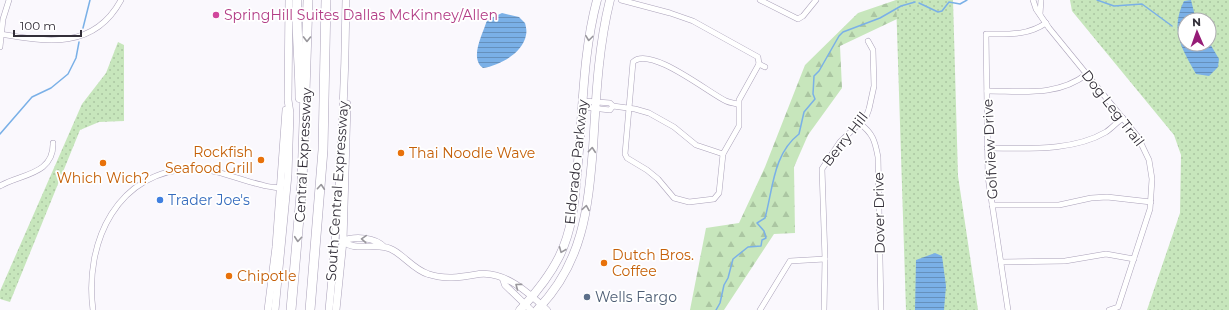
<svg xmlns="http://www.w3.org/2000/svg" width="1229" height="310" font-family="Montserrat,sans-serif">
<defs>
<pattern id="grass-dots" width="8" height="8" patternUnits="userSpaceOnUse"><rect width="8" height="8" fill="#c7e6bc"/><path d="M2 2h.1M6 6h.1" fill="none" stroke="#abc6a2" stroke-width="1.8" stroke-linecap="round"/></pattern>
<pattern id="forest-firs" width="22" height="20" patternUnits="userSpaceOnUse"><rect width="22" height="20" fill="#c7e6bc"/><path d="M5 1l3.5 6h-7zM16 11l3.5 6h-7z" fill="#abc6a2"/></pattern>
<pattern id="water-rules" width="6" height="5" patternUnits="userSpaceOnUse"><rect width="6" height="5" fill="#7ab0e7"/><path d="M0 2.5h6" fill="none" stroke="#6590bc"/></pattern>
</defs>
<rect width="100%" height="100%" fill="#faf8fd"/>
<g fill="url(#grass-dots)" fill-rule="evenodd">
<polygon points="896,0 953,0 958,176 978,310 906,310"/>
<path d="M1070,0H1229V310H1147L1180,213L1181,155L1174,135L1072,11ZM1185,20H1209V44H1185Z"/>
<polygon points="118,42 124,45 124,121 99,122 80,130 10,302 0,299 0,291 82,104 106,73"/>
</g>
<polygon fill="url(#forest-firs)" points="896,0 897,19 840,46 842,88 808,135 794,167 795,233 774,234 724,310 690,310 706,228 739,223 765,167 805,65 858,13"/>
<g fill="url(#water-rules)">
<path d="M1191,0L1196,20H1185V44H1209V42L1219,59L1218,67L1209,76L1196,74C1181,47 1170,30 1184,1Z"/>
<path d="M502,13L519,17L525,23C526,27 527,31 526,35C523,53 499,66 483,68C469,58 483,34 487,20Z"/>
<polygon points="935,253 942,256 946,286 944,310 915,310 916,260"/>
</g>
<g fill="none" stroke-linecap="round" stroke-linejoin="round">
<g stroke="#7ab0e7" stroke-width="1.5">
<polyline points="1097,0 1114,6 1142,4 1172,26"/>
<polyline points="919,3 938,12 942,11 949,2 960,4 967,0"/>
<polyline points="83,28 90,0"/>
<polyline points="0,134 32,97 51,88 68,74 76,58 79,42"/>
<path d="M716,310L720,303L724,285L728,278L733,259L748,247L761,246L762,240L766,238L764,231L757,223L765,218C773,189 773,154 799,134L804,112L815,99L813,94L814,76L819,71L839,36L843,32L880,18L901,6L915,2"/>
</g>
<g stroke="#aaa1b9" stroke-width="6">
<g id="minor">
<polyline points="621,0 670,13 693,21 758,57 759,64"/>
<polyline points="760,0 798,19 803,16 816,0"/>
<polyline points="1033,0 1036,9 1049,28 1138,137 1149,160 1152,179 1150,209 1118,307 1109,310"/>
<polyline points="1040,14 1041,0"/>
<path d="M0,34C47,42 94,50 121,0"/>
<polyline points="0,47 3,19 9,0"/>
<polyline points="759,64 765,67"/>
<path d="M987,91C1022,91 1057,97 1087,74"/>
<path d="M738,104C734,103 730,103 726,101C710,94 650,45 633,62L625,154L627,158L647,170L658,179L674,198L689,202L714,199L719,193L723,154L739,126V100L759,64"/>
<polyline points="613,106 635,109 649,113 674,127 696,145 723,154"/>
<polyline points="583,107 610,110 613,106 610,103 584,101"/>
<path d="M859,123C873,133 875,141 878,157L881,310"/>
<path d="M987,148C1025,148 1072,152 1106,132C1112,128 1117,122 1123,118"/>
<path d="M0,186C20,174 54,175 53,143"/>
<polyline points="992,205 1059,205 1091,198 1107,197 1151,202"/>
<polyline points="1001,262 1065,261 1106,254 1134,259"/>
<path d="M93,310C84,243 117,169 194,169C218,169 239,180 262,185C268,187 274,187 280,188"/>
<polyline points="760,310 790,261 825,259"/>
<polyline points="824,310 825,259 822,169 840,142 866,117 869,109 874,86 873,50 868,41"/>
<path d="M1008,310L988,177L986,34C1008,34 1027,36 1046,23"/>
</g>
</g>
<g stroke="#aaa1b9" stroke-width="7">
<g id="tertiary">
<path d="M384,247C375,237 354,236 343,241C354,251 370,244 384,247C400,249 411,269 428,274C446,280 461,277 479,274C505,271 529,293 547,310"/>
<polyline points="503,279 505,285 531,310"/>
</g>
</g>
<g stroke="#aaa1b9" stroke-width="8">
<g id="secondary">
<polyline points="268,310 276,247 286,110"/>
<polyline points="275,310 288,175 290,113 288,100 289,0"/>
<path d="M329,310C339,207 345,103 346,0"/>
<polyline points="336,310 343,241 347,104"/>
</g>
</g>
<g stroke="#aaa1b9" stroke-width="9">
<g id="primary">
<path d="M520,310C535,294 549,277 559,257C574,227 575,195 578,162C583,109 583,52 597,0"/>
<path d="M537,310C583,263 588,209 593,148C596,99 598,48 610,0"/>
</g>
</g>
<g stroke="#aaa1b9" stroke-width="10">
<g id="motorway">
<path d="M297,0C296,33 300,65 300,98"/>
<polyline points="291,310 302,183 308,0"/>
<polyline points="310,310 323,150 326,0"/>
</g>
</g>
<use href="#minor" stroke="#fff" stroke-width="5"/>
<use href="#tertiary" stroke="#fff" stroke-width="6"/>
<use href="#secondary" stroke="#fff" stroke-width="7"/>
<use href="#primary" stroke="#fff" stroke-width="8"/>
<use href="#motorway" stroke="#fff" stroke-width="9"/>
</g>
<defs><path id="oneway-chevron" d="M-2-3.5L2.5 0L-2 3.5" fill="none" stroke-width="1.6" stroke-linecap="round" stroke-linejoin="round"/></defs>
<g stroke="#99979c">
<use href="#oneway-chevron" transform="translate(589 38) rotate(97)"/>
<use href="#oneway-chevron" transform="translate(307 39) rotate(91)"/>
<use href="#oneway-chevron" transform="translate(592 150) rotate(-85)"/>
<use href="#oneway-chevron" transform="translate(321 187) rotate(-86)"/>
<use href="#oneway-chevron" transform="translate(586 208) rotate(-81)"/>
<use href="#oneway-chevron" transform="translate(298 239) rotate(95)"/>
<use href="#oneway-chevron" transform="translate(364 239) rotate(-176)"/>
<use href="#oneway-chevron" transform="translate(562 250) rotate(112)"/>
<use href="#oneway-chevron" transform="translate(518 286) rotate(-143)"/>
</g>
<circle fill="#d1479c" stroke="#fff" stroke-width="1.5" cx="216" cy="15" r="4"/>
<g fill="#e8710a" stroke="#fff" stroke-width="1.5">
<circle cx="401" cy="153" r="4"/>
<circle cx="261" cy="160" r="4"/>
<circle cx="103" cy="163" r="4"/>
<circle cx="604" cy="263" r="4"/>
<circle cx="229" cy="276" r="4"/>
</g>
<circle fill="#3f7fe0" stroke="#fff" stroke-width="1.5" cx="160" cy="200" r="4"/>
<circle fill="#5c6f8a" stroke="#fff" stroke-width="1.5" cx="587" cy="297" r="4"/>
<g text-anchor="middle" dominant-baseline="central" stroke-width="3.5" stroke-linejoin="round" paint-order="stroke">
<g font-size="14" fill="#b23c85" stroke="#fff" text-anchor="start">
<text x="224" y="15">SpringHill Suites Dallas McKinney/Allen</text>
</g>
<g font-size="14" fill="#332f39" stroke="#fff">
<text transform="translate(1113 108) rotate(52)">Dog Leg Trail</text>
<text transform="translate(845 139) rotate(-52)">Berry Hill</text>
<text transform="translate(990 149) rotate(-93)">Golfview Drive</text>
<text transform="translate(303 155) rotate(-87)">Central Expressway</text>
<text transform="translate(576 162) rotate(-84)">Eldorado Parkway</text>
<text transform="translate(337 191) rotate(-86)">South Central Expressway</text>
<text transform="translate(879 213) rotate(-91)">Dover Drive</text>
</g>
<g font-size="14" fill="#c56008" stroke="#fff" text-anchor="start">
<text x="253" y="152" text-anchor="end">Rockfish<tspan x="253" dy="16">Seafood Grill</tspan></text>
<text x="409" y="153">Thai Noodle Wave</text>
<text x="103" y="178" text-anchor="middle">Which Wich?</text>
<text x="612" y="255">Dutch Bros.<tspan x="612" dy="16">Coffee</tspan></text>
<text x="237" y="276">Chipotle</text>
</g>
<g font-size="14" fill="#366cbe" stroke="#fff" text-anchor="start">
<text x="168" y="200">Trader Joe's</text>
</g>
<g font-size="14" fill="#4e5e75" stroke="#fff" text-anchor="start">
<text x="595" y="297">Wells Fargo</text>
</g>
</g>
<g transform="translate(1197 32) rotate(358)"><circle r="19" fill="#ffffff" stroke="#adacb0"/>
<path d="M0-3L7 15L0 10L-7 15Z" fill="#961c77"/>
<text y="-6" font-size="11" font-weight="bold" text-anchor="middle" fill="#332f39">N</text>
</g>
<path d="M14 30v6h67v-6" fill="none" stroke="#332f39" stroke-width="2"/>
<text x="20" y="30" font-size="12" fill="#332f39" stroke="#ffffff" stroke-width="3" paint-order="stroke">100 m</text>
</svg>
